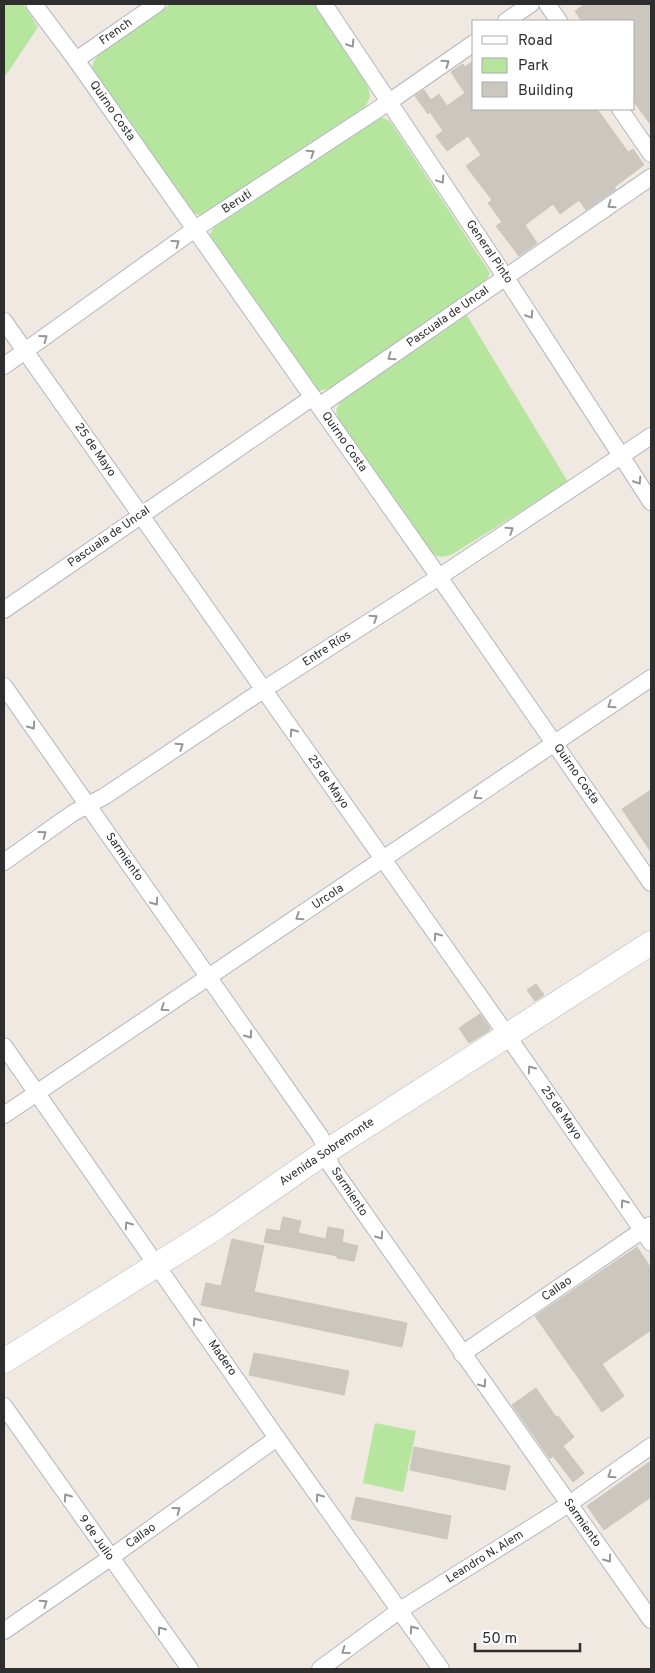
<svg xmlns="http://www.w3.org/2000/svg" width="655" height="1673" font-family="Overpass,sans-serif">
<rect width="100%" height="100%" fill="#efe9e1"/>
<g fill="#b6e59e">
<polygon points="4,4 23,4 38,27 4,78"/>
<polygon points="171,4 314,4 368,86 370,97 365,107 208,213 200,215 191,212 92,69 94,61 99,54"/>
<polygon points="376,118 383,118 390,121 490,273 485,283 333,387 319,391 309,383 212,243 210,234 214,227"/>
<polygon points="466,314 568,482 451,555 440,557 429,553 338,419 336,409 341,401"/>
<polygon points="375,1423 416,1431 403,1492 363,1483"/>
</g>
<g fill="#cbc7bf" stroke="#cbc5ba">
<polygon points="585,4 651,4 651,125 634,102 634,21 582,21 575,11"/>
<polygon points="474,60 474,109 597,109 628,152 633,149 644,165 614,187 616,189 586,210 579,200 560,214 553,204 525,225 537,243 519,256 496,226 502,222 488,203 492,200 466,166 481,155 468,136 447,151 436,136 443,131 430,112 428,114 415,96 424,90 431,100 439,94 447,106 465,93 451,72 463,64 465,67"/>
<polygon points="651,790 651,852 622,809"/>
<polygon points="536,984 544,995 535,1001 527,990"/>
<polygon points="480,1014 490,1028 489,1031 469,1043 459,1028"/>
<polygon points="283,1217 301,1221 298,1233 326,1239 328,1227 344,1230 342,1242 358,1246 354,1261 337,1258 337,1256 264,1242 267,1229 280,1231"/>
<polygon points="232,1239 264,1246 254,1292 407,1323 402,1347 201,1305 206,1283 221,1286"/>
<polygon points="637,1247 651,1268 651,1330 602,1364 624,1396 602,1412 535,1316"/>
<polygon points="254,1353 349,1371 344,1395 249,1375"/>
<polygon points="536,1388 556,1417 558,1416 574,1437 563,1446 584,1473 573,1482 553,1456 550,1459 512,1405"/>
<polygon points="414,1447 510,1466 505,1490 410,1470"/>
<polygon points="651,1461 651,1497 604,1530 587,1506"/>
<polygon points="356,1497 451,1516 447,1539 351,1519"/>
</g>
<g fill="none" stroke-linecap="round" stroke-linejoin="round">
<g stroke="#b4b7c1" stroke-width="18">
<g id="minor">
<polyline points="34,4 76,60 439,577 651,883"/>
<polyline points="324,4 506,278 651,502"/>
<polyline points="547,4 559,21"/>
<polyline points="506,21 531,4"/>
<polyline points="76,60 157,4"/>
<polyline points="620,109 651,154"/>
<polyline points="4,321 507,1035 651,1243"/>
<polyline points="4,366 195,229 389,102 474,43"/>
<polyline points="319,406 651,177"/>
<polyline points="4,610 313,397"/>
<polyline points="4,686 320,1136 327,1151 331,1166 651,1620"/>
<polyline points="4,862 73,813 105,796 263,690 439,577 651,436"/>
<polyline points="4,1046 277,1438 441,1669"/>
<polyline points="4,1115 651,678"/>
<polyline points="462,1354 650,1225"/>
<polyline points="4,1406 190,1669"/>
<polyline points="4,1631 110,1558 277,1438"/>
<polyline points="320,1669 400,1610 569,1504 651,1446"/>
</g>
</g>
<g stroke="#b4b7c1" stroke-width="25">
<polyline id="secondary" points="4,1361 217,1227 327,1151 651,943"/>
</g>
<use href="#minor" stroke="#fff" stroke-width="16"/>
<use href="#secondary" stroke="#fff" stroke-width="24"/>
</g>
<defs><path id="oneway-chevron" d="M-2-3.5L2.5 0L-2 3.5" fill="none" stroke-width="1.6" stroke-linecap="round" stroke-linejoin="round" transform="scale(1.25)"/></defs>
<g stroke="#969696">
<use href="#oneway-chevron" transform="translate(351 44) rotate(57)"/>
<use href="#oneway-chevron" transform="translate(446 63) rotate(-35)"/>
<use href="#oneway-chevron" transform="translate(311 153) rotate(-33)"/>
<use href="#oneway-chevron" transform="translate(441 180) rotate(56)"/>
<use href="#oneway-chevron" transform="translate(611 205) rotate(145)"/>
<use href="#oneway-chevron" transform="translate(176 243) rotate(-36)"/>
<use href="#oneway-chevron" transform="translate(530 315) rotate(57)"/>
<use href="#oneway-chevron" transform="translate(44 338) rotate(-36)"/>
<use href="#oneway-chevron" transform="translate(391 357) rotate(145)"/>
<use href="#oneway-chevron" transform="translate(638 481) rotate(57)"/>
<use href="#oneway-chevron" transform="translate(510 530) rotate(-33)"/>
<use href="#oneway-chevron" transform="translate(374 618) rotate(-33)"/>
<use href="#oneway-chevron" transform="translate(611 705) rotate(146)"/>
<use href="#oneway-chevron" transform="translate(32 726) rotate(55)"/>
<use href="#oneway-chevron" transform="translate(293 732) rotate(-125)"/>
<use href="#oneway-chevron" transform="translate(180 746) rotate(-34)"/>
<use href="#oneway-chevron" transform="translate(477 796) rotate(146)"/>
<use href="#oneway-chevron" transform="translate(43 834) rotate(-36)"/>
<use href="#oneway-chevron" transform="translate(155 902) rotate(55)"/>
<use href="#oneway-chevron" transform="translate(299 917) rotate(146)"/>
<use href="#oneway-chevron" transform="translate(437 936) rotate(-125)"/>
<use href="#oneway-chevron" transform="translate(164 1008) rotate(146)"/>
<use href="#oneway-chevron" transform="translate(249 1035) rotate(55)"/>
<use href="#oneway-chevron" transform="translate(531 1069) rotate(-125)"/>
<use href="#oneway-chevron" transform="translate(624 1203) rotate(-125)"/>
<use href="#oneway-chevron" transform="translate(128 1225) rotate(-125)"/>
<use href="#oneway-chevron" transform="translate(380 1236) rotate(55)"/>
<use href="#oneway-chevron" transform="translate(196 1321) rotate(-125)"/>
<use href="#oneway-chevron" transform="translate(483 1384) rotate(55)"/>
<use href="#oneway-chevron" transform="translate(611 1475) rotate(145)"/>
<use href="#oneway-chevron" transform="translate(67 1497) rotate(-125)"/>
<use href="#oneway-chevron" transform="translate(319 1497) rotate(-126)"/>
<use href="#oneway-chevron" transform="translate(177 1510) rotate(-36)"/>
<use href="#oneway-chevron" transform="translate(608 1559) rotate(54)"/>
<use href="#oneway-chevron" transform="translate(44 1603) rotate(-34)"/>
<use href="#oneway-chevron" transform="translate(413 1629) rotate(-125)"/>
<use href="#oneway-chevron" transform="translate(161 1630) rotate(-126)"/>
<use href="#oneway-chevron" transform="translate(345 1651) rotate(144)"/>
</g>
<g text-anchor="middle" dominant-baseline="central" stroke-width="4.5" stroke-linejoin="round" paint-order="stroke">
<g font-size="12" fill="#2e2e2e" stroke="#fff">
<text transform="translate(116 32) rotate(-35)">French</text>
<text transform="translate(112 111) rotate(55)">Quirno Costa</text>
<text transform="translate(237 202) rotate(-33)">Beruti</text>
<text transform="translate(489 252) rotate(56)">General Pinto</text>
<text transform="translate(448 317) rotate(-35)">Pascuala de Uncal</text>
<text transform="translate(344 442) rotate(55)">Quirno Costa</text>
<text transform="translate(95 450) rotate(55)">25 de Mayo</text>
<text transform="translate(109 537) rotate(-35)">Pascuala de Uncal</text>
<text transform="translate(327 649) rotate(-33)">Entre Ríos</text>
<text transform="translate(576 774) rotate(55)">Quirno Costa</text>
<text transform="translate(328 782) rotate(55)">25 de Mayo</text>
<text transform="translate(124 857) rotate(55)">Sarmiento</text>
<text transform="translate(328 897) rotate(-34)">Urcola</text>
<text transform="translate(561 1113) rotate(55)">25 de Mayo</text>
<text transform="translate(327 1152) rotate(-34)">Avenida Sobremonte</text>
<text transform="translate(349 1192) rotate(56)">Sarmiento</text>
<text transform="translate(557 1289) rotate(-35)">Callao</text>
<text transform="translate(222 1358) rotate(55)">Madero</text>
<text transform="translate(582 1523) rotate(55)">Sarmiento</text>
<text transform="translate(141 1536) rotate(-36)">Callao</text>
<text transform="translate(96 1538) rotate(55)">9 de Julio</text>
<text transform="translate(485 1557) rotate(-32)">Leandro N. Alem</text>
</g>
</g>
<rect width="655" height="1673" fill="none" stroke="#2e2e2e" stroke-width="10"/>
<rect x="472" y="20" width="162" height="90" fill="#ffffff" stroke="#ababab"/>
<rect x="482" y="36" width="25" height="8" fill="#ffffff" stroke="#ababab"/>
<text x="518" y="45" font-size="15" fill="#2e2e2e">Road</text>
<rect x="482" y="58" width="25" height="15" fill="#b6e59e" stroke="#ababab"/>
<text x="518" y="70" font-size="15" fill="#2e2e2e">Park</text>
<rect x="482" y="82" width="25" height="15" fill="#cbc7bf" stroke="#ababab"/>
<text x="518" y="95" font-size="15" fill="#2e2e2e">Building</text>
<path d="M475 1643v8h105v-8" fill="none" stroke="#2e2e2e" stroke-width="2.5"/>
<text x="482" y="1643" font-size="15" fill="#2e2e2e" stroke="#ffffff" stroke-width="4" paint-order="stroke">50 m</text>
</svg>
